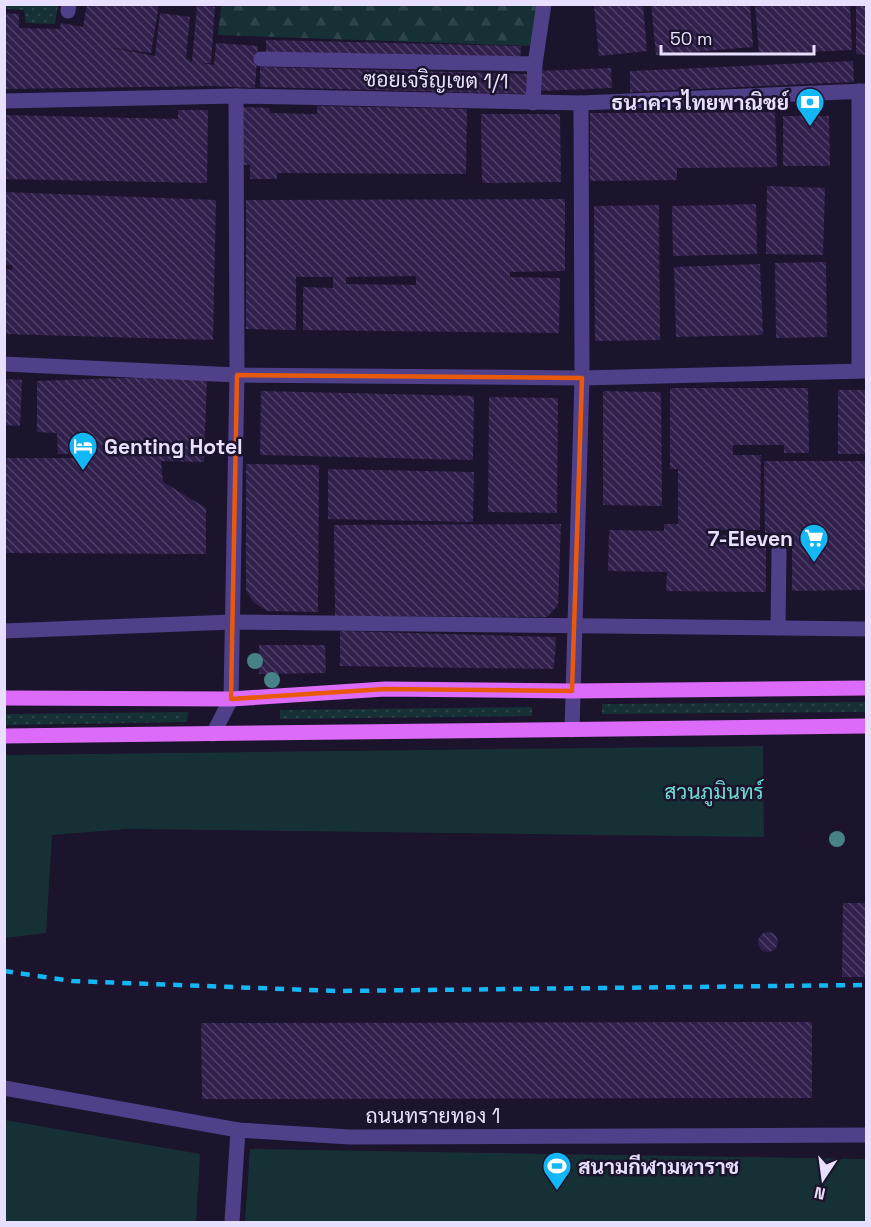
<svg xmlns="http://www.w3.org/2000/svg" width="871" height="1227" font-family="'Space Grotesk',Sarabun,sans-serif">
<defs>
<pattern id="grass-dots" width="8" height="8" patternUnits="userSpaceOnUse" patternTransform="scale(1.5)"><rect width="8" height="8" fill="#163136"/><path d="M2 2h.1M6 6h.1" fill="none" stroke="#2d454a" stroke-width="1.8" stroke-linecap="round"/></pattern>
<pattern id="forest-firs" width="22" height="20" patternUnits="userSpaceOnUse" patternTransform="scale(1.5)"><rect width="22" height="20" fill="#163136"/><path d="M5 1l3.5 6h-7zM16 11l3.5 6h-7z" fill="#2d454a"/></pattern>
<pattern id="building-back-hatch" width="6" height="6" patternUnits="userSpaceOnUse" patternTransform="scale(1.5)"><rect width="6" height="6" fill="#31204c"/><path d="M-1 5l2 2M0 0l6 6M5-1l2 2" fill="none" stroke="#4f4067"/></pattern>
</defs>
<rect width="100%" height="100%" fill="#1c132c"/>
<g fill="url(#grass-dots)">
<polygon points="5,4 58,5 55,24 26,23 24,10 5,9"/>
<polygon points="866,702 866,712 602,714 602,704"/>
<polygon points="532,707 532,716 280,719 280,710"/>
<polygon points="188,712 187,722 5,725 5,714"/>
</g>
<polygon fill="url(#forest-firs)" points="212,5 540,5 532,46 218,35 221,6"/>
<g fill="#163136">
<polygon points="763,746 764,837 127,829 52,835 46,933 5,938 5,755"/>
<polygon points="5,1120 200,1154 196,1222 5,1222"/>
<polygon points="250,1149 866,1159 866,1222 245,1222"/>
</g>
<g fill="url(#building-back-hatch)" fill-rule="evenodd">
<polygon points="87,4 159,4 151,53 108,47 155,56 160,13 190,17 186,59 192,62 197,5 215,7 211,63 202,63 214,65 216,43 258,46 255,88 215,86 4,89 4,13 19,14 19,28 60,29 61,23 83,27"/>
<polygon points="594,4 643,4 647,51 599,56"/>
<polygon points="651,4 750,4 753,47 656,55"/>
<polygon points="755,4 850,4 852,50 759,54"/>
<polygon points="856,4 866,4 866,55 856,54"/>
<polygon points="266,40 521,46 520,60 266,54"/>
<polygon points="853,61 854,82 630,92 630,71"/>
<polygon points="260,67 529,74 529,94 260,87"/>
<polygon points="611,68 612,88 539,91 538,71"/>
<polygon points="317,106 467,109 466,174 277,173 277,179 250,179 250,165 240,165 241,107 269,108 270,113 317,114"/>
<polygon points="178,110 208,110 207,183 4,179 4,115 178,119"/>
<polygon points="775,112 777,167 677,168 677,180 590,181 590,113"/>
<polygon points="481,114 560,114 561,182 482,183"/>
<polygon points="783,116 829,116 830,166 783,166"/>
<polygon points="767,186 825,188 823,255 766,254"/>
<polygon points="4,192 216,200 213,340 4,334 4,269 12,270 12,265 4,265"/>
<path d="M565,199V271L510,272V277L560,278L559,333L303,330V287L333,288V277H296V330L246,329V200ZM416,276V285L346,284V277Z"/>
<polygon points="756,204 757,254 673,256 672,206"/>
<polygon points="659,205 660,340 595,341 594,206"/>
<polygon points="826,262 827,337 776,338 775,263"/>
<polygon points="760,264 763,335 676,337 674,267"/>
<polygon points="207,375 204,462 161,461 163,482 206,508 206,554 4,553 4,458 87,458 87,453 58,454 57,433 37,432 37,381"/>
<polygon points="4,379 22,380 20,426 4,425"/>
<polygon points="670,388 808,388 809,453 784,453 784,445 733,445 733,455 761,455 760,530 705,530 706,535 756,536 766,545 766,592 666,591 667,572 608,571 609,530 664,531 664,524 678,524 678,469 670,469"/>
<rect x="838" y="390" width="28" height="64"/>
<polygon points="261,391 474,396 473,460 260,455"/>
<polygon points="603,391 661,392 662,506 603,505"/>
<polygon points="489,397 558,398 557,513 488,512"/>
<polygon points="764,461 866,461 866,590 792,591 792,541 765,541"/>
<polygon points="246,464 319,465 318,612 268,611 254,603 246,590"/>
<polygon points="328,469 474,472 473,522 328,519"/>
<polygon points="561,524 558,605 547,617 335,616 334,525"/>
<polygon points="340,631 556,637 554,669 340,666"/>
<polygon points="259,645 325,645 326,673 259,674"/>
<polygon points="843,903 866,903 866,977 842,977"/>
<circle cx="768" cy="942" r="10"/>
<polygon points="812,1022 812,1098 202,1099 201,1023"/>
</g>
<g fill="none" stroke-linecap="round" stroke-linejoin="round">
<g stroke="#504089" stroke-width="15">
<polyline points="68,11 69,4"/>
<polyline points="261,59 535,64"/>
<polyline points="4,101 236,96 581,103 866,91"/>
<polyline points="533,103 535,64 544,4"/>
<polyline points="4,364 237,375 582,378 866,371"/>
<polyline points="859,371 859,91"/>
<polyline points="778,628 779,550"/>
<polyline points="4,631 232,622 866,629"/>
<polyline points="572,730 582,378 581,103"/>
<polyline points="213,734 231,699 237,375 236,96"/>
<polyline points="4,1088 238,1130 349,1137 866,1135"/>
<polyline points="232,1222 238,1130"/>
</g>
<g stroke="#dd6bf9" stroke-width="15">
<polyline points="4,698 231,699 385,689 572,691 866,688"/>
<polyline points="4,736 866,726"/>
</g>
<polyline stroke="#13b7f6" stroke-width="4.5" stroke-dasharray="9 8" stroke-linecap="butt" points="4,971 72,981 337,991 866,985"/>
</g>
<g fill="#488289">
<circle cx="255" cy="661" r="8"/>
<circle cx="272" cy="680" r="8"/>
<circle cx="837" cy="839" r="8"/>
</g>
<path fill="none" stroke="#e8590c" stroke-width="4.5" stroke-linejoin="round" d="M237,375L582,378L572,691L385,689L231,699Z"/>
<defs>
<g id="bank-pin" transform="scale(1.5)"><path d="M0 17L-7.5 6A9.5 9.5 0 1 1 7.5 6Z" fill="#13b7f6" stroke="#1c132c"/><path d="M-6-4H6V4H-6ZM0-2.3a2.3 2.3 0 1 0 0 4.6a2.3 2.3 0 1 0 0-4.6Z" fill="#fff"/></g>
<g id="hotel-pin" transform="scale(1.5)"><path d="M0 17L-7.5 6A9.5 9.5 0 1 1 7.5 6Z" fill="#13b7f6" stroke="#1c132c"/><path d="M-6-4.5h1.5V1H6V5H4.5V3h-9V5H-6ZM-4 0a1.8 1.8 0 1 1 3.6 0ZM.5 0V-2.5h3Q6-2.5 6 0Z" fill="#fff"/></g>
<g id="supermarket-pin" transform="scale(1.5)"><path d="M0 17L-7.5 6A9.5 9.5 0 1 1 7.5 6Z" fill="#13b7f6" stroke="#1c132c"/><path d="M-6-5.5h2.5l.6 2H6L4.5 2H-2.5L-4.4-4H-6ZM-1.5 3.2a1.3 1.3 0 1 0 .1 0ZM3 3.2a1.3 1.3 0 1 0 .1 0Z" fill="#fff"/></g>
<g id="stadium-pin" transform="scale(1.5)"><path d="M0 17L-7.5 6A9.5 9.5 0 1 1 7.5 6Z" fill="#13b7f6" stroke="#1c132c"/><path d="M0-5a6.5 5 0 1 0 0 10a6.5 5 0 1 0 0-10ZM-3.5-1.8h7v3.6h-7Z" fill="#fff"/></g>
</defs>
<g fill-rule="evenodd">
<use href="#bank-pin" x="810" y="102"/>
<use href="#hotel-pin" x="83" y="446"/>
<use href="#supermarket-pin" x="814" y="538"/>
<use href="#stadium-pin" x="557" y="1166"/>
</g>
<g text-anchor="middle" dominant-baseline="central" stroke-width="5" stroke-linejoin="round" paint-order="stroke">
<g font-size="21" fill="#e8dffe" stroke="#1c132c">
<text transform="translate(436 80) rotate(1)">ซอยเจริญเขต 1/1</text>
<text x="433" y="1115">ถนนทรายทอง 1</text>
</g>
<g font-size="21" font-weight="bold" fill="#e8dffe" stroke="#1c132c" text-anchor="end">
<text x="789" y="102">ธนาคารไทยพาณิชย์</text>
<text x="104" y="446" text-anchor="start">Genting Hotel</text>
<text x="793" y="538">7-Eleven</text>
<text x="578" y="1166" text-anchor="start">สนามกีฬามหาราช</text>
</g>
<g font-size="21" fill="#6cddd5" stroke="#1c132c">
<text x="714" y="791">สวนภูมินทร์</text>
</g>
</g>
<rect width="871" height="1227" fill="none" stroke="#e8dffe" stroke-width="12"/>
<g transform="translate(823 1179) rotate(193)" stroke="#1c132c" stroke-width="4.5" paint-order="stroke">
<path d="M0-4.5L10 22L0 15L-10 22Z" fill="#e8dffe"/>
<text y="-9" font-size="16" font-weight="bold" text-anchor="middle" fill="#e8dffe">N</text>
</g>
<path d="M661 45v9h153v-9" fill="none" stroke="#e8dffe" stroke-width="3"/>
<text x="670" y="45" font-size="18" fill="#e8dffe" stroke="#1c132c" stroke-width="4.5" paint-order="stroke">50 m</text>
</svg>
